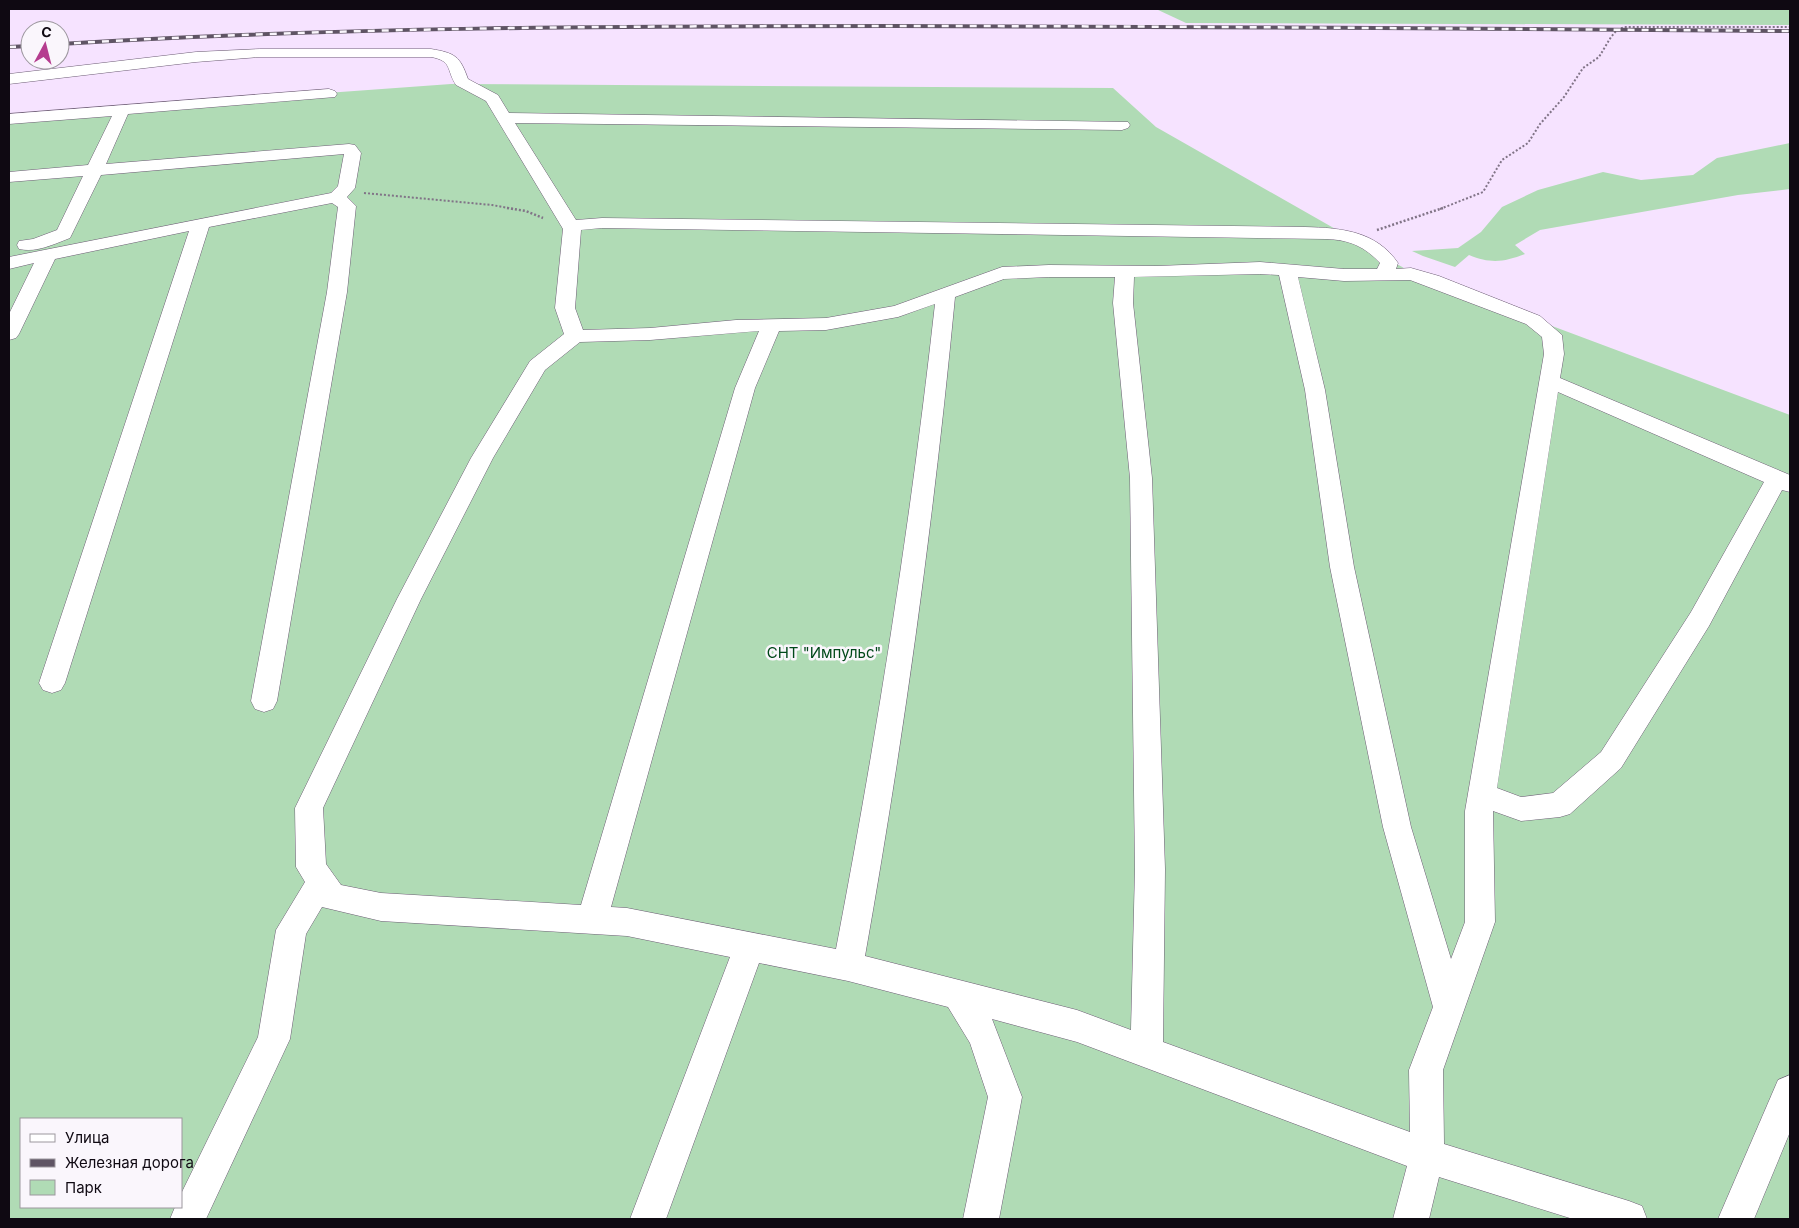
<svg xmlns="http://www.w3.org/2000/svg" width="1799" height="1228" font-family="Inter,sans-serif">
<rect width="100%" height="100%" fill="#f6e3ff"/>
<g fill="#b0dbb5" fill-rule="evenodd">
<polygon points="1156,9 1790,9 1790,25 1186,23"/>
<path d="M451,84L1113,88L1156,127L1418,276L1790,415V1219H9V116ZM21,1119H181V1207H21Z"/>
<path d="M1790,143V189L1738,195L1540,230L1515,245L1525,254C1504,262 1491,264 1469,255L1455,267L1423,256L1412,251L1458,248L1481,232L1502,207L1538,190L1603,172L1641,180L1693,175L1717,158Z"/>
</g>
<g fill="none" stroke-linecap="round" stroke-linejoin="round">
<g stroke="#6d5d75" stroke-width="1">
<g id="minor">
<path d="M260,49H431C455,53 460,56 468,79L498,95L509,113L1128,122L1130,125L1128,128L1122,130L515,123L576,220L602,218L1305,227C1342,228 1376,231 1398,263L1396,269L1411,268L1439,276L1540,316L1562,335L1564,354L1560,378L1790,475V492L1782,490L1709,626L1621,768L1570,814L1560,817L1521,821L1493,811L1495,922L1443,1070L1444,1144L1629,1201L1642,1206L1647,1219H1573L1439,1177L1429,1219H1393L1407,1166L1077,1042L992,1019L1022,1097L999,1219H963L988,1097L970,1043L948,1007L848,981L759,963L666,1219H630L730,957L627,936L381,921L322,907L306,934L290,1039L206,1219H170L175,1207H181V1194L258,1037L276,930L305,882L296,867L295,808L397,599L471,458L530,361L564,334L555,308L563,229L486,101L456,85C446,70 453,61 431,57H260L196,62L9,84V74L196,52ZM602,228L1327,239C1349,240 1364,246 1380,263L1377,269H1344L1260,262L1157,266L1049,265L1002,267L894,306L826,318L736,320L650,328L583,330L575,308L581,230ZM1260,274L1279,275L1305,390L1330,567L1383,827L1433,1007L1409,1070L1410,1132L1163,1042L1165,869L1152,478L1133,303L1134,277ZM1049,277H1115L1113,303L1130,478L1135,869L1131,1030L1077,1010L865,956C904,737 934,518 955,297L1004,279ZM1298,277L1344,281L1410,280L1526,324L1542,337L1544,354L1465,811V922L1451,959L1411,827L1354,567L1325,390ZM935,304C911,520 877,735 836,949L627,908L611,907L755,388L779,331L826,330L898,317ZM759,331L735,388L581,905L381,893L341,885L326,864L323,808L421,599L493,458L545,370L580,342L650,340ZM1558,392L1764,482L1691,612L1601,752L1553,793L1521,797L1497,788Z"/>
<path d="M329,89L335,91L337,94L335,97L128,114L106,164L349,144L355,145L361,153L355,188L347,197L356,206L347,292L277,701L273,709L264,712L255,709L251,701L327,292L338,207L332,203L209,227L65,683L61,690L52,693L43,690L39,683L189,231L55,259L19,334L16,338L9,340V314L34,263L9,269V257L331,193L338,186L344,154L101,175L70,238C54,244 37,253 19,249L17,245L19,241L33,239L57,230L83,176L9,182V172L88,165L112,116L9,124V114Z"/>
<polygon points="1790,1075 1790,1132 1754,1219 1718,1219 1778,1080"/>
</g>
</g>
<g stroke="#817487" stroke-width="2" stroke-dasharray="2 2" stroke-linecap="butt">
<polyline points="364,193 492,205 514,209"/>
<polyline points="1440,209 1483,192 1502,160 1528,143 1540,124 1564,97 1583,68 1599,57 1611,37 1616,31 1624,27 1790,27"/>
</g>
<g stroke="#817487" stroke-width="2.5" stroke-dasharray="2 2" stroke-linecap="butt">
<polyline points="507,208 526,211 543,218"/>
<polyline points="1377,230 1443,208"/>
</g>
<use href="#minor" fill="#fff" fill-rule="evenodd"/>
<g stroke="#5f5464" stroke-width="4">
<g id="rail">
<path d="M60,44C338,27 616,26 894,26C1193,26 1491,29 1790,31"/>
<polyline points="9,47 30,46"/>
</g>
</g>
<use href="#rail" stroke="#faf6fc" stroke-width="2.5" stroke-dasharray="7" stroke-linecap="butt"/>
</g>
<g text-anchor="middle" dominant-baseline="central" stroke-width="5" stroke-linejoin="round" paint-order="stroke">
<g font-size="15" fill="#004819" stroke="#faf6fc">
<text x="824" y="652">СНТ "Импульс"</text>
</g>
</g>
<rect width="1799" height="1228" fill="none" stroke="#0f0912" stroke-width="20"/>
<rect x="20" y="1118" width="162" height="90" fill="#faf6fc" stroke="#9c979e"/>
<rect x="30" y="1134" width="25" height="8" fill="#ffffff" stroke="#9c979e"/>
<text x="65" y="1143" font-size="15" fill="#0f0912">Улица</text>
<rect x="30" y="1159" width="25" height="8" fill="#5f5464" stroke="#9c979e"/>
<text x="65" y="1168" font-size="15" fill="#0f0912">Железная дорога</text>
<rect x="30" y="1180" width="25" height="15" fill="#b0dbb5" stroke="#9c979e"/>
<text x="65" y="1193" font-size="15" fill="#0f0912">Парк</text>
<g transform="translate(45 45) rotate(7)"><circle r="24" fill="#faf6fc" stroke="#9c979e"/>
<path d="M0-4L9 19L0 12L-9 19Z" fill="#b53c8f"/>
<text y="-8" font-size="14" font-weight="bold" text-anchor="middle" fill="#0f0912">С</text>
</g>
</svg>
